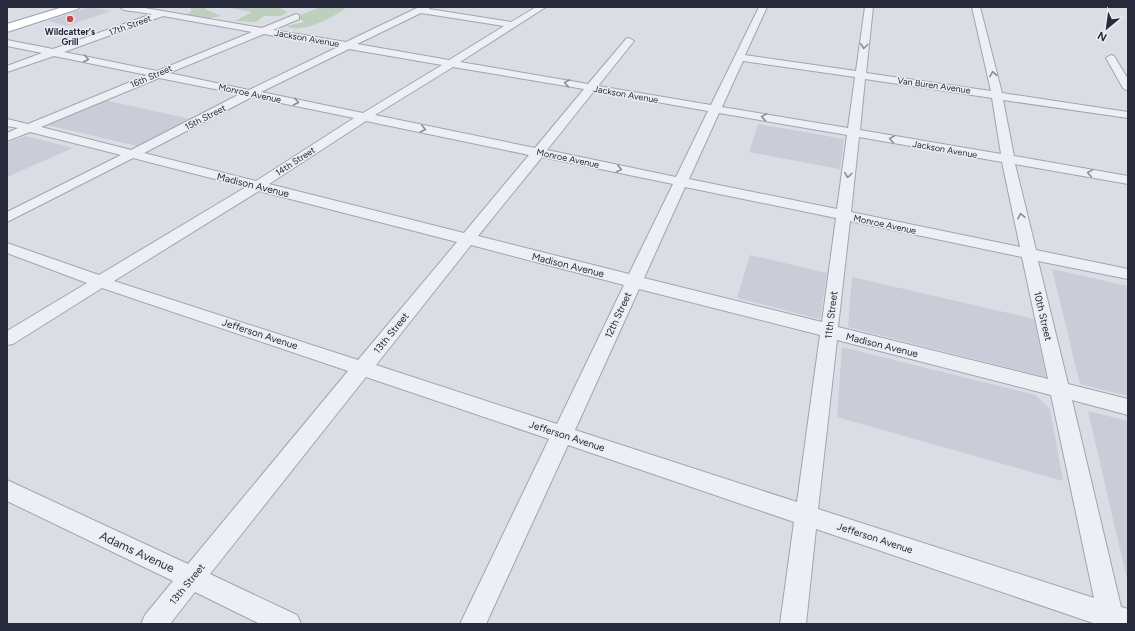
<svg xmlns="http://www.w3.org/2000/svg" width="1135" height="631" font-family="Figtree,sans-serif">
<rect width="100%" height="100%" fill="#dbdde5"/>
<g fill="#caccd7">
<polygon points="90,7 111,11 67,26 48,21"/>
<polygon points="104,100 190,119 137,146 47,125"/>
<polygon points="758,124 844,139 840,169 749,152"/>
<polygon points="26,136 73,148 7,177 7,143"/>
<polygon points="750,255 827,273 820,319 737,298"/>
<polygon points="1052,269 1128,286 1128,396 1080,384"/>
<polygon points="852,277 1034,319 1046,377 848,327"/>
<polygon points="842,347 1035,395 1050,409 1063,481 837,417"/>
<polygon points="1088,411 1128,421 1128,584"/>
</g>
<g fill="#becfbd">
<path d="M191,7H208L205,9L221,16C208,19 199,19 187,14L191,12Z"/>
<polygon points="230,7 282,7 281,9 288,12 281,16 264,16 256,22 235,21 252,12 229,8"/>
<path d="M320,7H347C335,17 301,35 286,26L305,22L296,17Z"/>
</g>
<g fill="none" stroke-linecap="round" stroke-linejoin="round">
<g stroke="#a1a4af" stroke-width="2">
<g id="minor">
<path d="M120,7H139L262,28L296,14L299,15V19L273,30L346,42L419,7H430L429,9L511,22L536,7H546L460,62L588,84L626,39L629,38L634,41L598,86L711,105L759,7H767L745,55L856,71L865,7H873L866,73L991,91L972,7H980L1002,93L1128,112V118L1003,100L1014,156L1128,176V184L1015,164L1036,250L1128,269V279L1038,261L1068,384L1128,399V415L1072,400L1121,607L1128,609V624H1096L816,529L806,624H780L794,522L568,445L486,624H460L549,439L366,377L210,574L297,615L301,624H260L195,592L170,624H141L145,615L173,581L7,501V480L188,564L348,371L102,288L13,344L7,345V331L87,283L7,253V243L99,275L246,187L133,158L7,222V212L121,155L30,132L7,141V133L18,128L7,126V119L28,124L147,75L54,56L7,72V66L42,53L7,46V40L53,49L152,14L124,10ZM421,13L504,26L449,60L357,44ZM163,16L252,32L157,71L64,52ZM264,34L338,47L249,90L169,73ZM349,49L442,65L363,113L261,92ZM743,61L855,77L848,128L722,107ZM453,67L584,89L535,148L375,115ZM159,78L240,94L131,150L41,127ZM865,79L992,98L1001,154L860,130ZM594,91L708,111L676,177L547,150ZM252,97L354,118L256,181L144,153ZM719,113L847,135L837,209L689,179ZM366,121L529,155L464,233L269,184ZM859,137L1002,162L1020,247L851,212ZM542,157L673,184L629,274L478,236ZM685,187L836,218L822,322L644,278ZM259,191L457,242L358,360L114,281ZM850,221L1022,257L1048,379L838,327ZM471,245L624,285L557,424L376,365ZM639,289L820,335L797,502L575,430ZM837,340L1051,395L1094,598L818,509Z"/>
<polygon points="1111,55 1114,56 1128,79 1128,91 1123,88 1106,58"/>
</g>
</g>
<g stroke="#9ba0b1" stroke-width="2">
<polygon id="major" points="63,7 79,7 78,9 7,32 7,24"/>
</g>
<use href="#minor" fill="#eeeff4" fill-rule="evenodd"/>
<use href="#major" fill="#fff" fill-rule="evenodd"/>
</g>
<defs><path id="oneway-chevron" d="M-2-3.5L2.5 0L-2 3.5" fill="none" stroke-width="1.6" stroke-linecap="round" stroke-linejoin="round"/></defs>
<g stroke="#8a8c98">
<use href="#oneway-chevron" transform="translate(864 46) rotate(97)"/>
<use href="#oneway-chevron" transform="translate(86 59) rotate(12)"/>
<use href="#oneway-chevron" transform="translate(993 74) rotate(-100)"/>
<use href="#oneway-chevron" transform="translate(567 83) rotate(-170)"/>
<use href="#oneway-chevron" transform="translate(296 102) rotate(12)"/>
<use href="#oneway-chevron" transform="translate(764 117) rotate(-170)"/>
<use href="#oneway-chevron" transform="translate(423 129) rotate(12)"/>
<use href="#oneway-chevron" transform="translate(892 139) rotate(-170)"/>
<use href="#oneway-chevron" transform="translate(619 169) rotate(12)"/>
<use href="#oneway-chevron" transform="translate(1090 173) rotate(-170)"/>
<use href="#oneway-chevron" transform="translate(848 175) rotate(97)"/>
<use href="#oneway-chevron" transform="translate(1021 216) rotate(-103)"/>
</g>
<circle fill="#ca4641" stroke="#eaedf3" stroke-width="1.5" cx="70" cy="19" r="4"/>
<g text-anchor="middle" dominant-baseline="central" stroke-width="3" stroke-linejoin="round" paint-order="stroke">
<g font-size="9" fill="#262a3b" stroke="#eaedf3">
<text transform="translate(130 25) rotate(-20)">17th Street</text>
<text transform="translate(307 38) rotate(10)">Jackson Avenue</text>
<text transform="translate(151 76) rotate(-23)">16th Street</text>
<text transform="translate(934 85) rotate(8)">Van Buren Avenue</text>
<text transform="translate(250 93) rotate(12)">Monroe Avenue</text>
<text transform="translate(626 94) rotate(10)">Jackson Avenue</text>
<text transform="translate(205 117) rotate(-27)">15th Street</text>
<text transform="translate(945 149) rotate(10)">Jackson Avenue</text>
<text transform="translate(568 158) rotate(12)">Monroe Avenue</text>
<text transform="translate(295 161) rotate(-33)">14th Street</text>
<text transform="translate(885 224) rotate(12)">Monroe Avenue</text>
</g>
<g font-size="9" font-weight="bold" fill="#262a3b" stroke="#eaedf3">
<text x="70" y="31">Wildcatter's<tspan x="70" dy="10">Grill</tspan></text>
</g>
<g font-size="10" fill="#262a3b" stroke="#eaedf3">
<text transform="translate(253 185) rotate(14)">Madison Avenue</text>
<text transform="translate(568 265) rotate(14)">Madison Avenue</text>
<text transform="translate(618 315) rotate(-65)">12th Street</text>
<text transform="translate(831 315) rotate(-83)">11th Street</text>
<text transform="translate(1043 316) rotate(77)">10th Street</text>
<text transform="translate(391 333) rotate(-51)">13th Street</text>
<text transform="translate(260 334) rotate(18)">Jefferson Avenue</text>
<text transform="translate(882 345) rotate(14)">Madison Avenue</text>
<text transform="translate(567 436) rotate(18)">Jefferson Avenue</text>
<text transform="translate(875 538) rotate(18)">Jefferson Avenue</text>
<text transform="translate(187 584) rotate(-51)">13th Street</text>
</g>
<g font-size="12" fill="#262a3b" stroke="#eaedf3">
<text transform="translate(137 552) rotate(25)">Adams Avenue</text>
</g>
</g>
<rect width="1135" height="631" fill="none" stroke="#262a3b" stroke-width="16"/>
<g transform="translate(1107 28) rotate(209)" stroke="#eaedf3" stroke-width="3" paint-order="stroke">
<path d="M0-3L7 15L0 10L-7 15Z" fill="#262a3b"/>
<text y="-6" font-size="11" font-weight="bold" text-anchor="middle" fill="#262a3b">N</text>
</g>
</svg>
